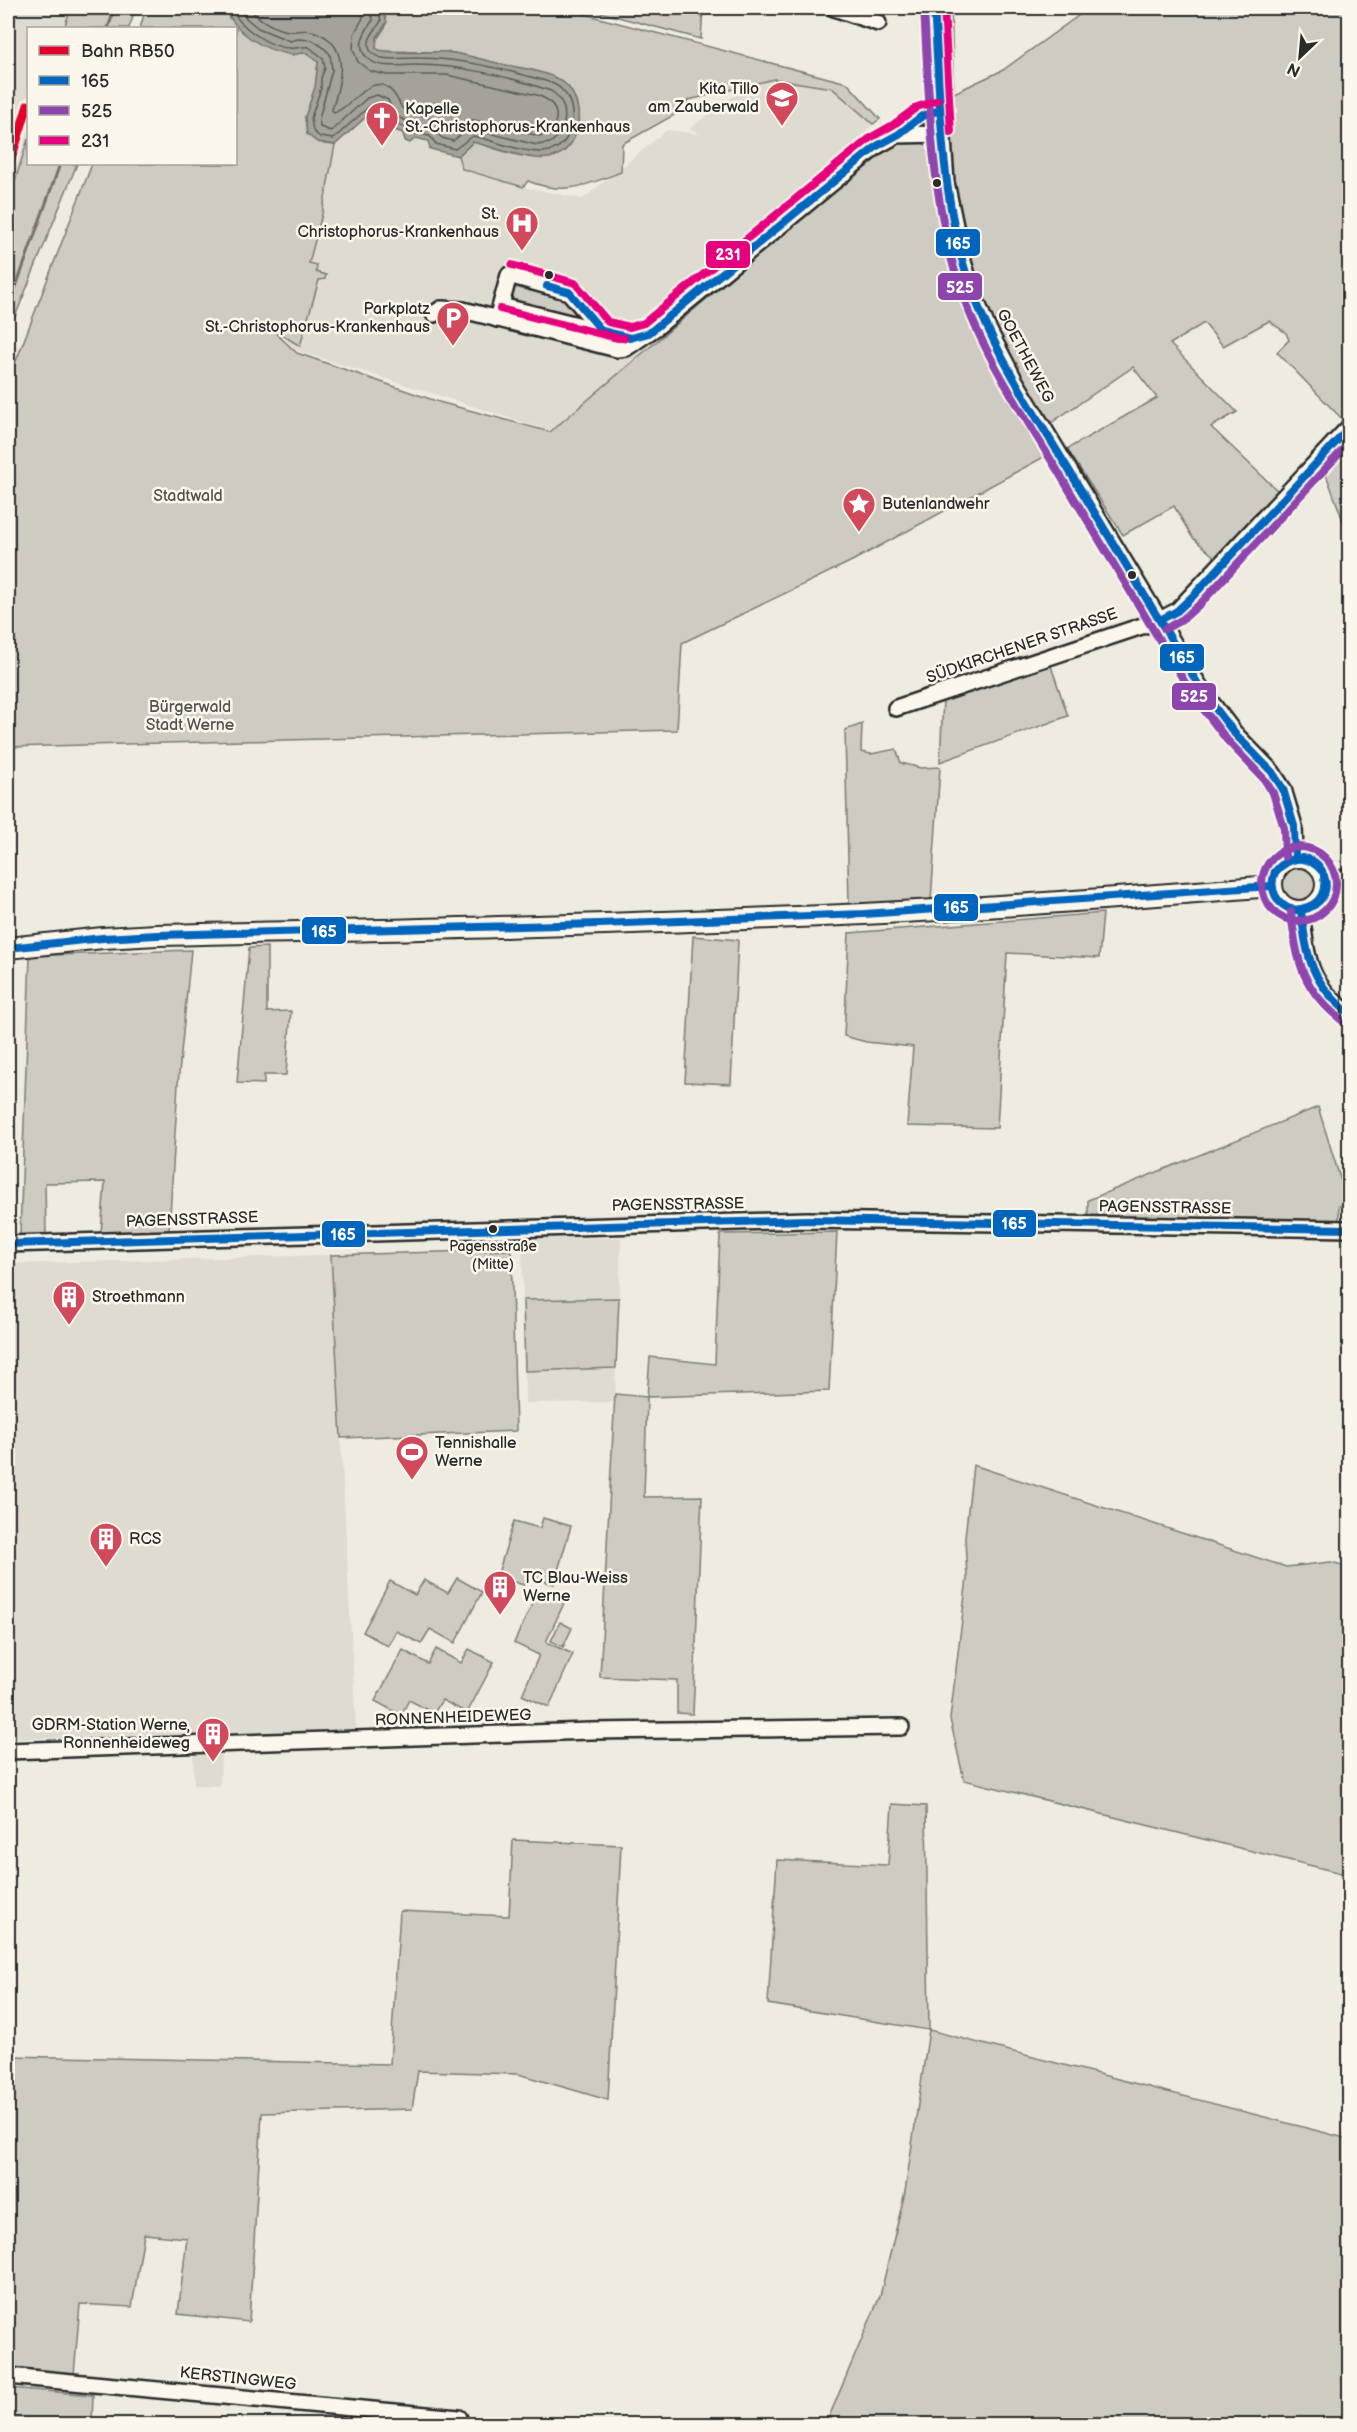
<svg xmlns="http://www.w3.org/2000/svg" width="1357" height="2432" font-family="'Balsamiq Sans',sans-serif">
<rect width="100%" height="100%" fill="#eeebe0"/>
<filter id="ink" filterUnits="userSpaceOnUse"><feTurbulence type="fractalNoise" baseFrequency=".0167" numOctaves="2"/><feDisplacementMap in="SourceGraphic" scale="12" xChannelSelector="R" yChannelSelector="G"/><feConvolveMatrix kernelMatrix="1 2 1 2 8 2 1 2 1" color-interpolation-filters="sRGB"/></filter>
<g filter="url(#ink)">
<g fill="#dedbd1">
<polygon points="8,8 71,8 64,28 28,28 28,139 8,204 8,47 16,25 8,29"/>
<polygon points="774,79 832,88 873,124 826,171 832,173 673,305 694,311 551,431 298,351 285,340 335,145 377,107 383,126 429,141 430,149 458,156 462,170 523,187 583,199 667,130 701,134 689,129 748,85"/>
<polygon points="530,1237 621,1238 619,1298 523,1300 522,1243"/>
<polygon points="331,1255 356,1730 8,1739 8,1264"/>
<polygon points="616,1368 615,1402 525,1403 525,1371"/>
<polygon points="221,1750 220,1786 194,1785 193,1751"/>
</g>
<g fill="#cecbc2" stroke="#7c7b76" stroke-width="1.5">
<polygon points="71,8 136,8 129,28 64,28"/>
<path d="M146,8H225L229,18L293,55C303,50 312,54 318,62L316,87L305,117L307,134L324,144L335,145L322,214L309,263L317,265L316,272L326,275L325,279L319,280L300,346L268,326L297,353L439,402L550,432L871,159C891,145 910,129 931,149L948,141L942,8H951L954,93L1003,70L1089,8H1349V416L1344,421L1277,352L1289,340L1286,333L1269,321L1223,346L1204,323L1170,344L1237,412L1211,427L1281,494L1218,560L1192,537L1174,506L1123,535L1067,449L1157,398L1133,367L1051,423L1042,458L852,561L682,643L677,730L8,747V382L92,164H236V28H140Z"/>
<path d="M382,8H561L847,83L880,119L873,124L832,88L774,79L689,100L674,115L622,144L621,172C587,185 564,196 528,181L523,187L462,169L458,156L473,142C501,149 538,168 565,149L544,74L449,52L379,51L376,48L375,42L386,26Z"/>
<polygon points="584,8 703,8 701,39"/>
<polygon points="28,139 28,164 77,164 8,334 8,204"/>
<polygon points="515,287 569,301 584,320 514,303 510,293"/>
<polygon points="1349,442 1349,537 1324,469"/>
<polygon points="1050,663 1068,716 940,762 943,699"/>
<polygon points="862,724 861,752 871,754 896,749 901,763 921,768 940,767 931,901 849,904 845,730"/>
<circle cx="1299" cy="884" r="20"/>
<polygon points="1103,913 1099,958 1007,953 997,1128 907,1126 913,1047 866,1042 844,1036 849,933"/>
<polygon points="693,936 738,940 731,1084 685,1082"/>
<polygon points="267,947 267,1012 291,1011 286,1075 264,1075 264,1084 237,1083 249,948"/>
<polygon points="191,950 178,1084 169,1231 101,1233 105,1182 45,1183 46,1235 20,1235 30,956"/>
<polygon points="1318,1107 1349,1207 1339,1206 1339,1220 1088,1218 1088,1200"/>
<polygon points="837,1232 829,1391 647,1397 644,1497 702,1496 693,1714 677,1713 677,1680 600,1677 615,1394 647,1397 650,1357 715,1364 720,1234"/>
<polygon points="511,1250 516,1431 341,1438 331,1255"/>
<polygon points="619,1298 616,1368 525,1371 523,1300"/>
<polygon points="973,1465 1286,1567 1331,1562 1349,1567 1349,1875 964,1780 950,1719 967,1578 965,1537"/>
<polygon points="543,1518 571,1526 554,1584 527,1576 524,1585 497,1577 514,1521 540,1528"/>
<polygon points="457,1578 482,1592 455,1643 430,1629 421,1644 396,1631 388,1646 363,1632 390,1581 415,1595 424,1580 448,1593"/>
<polygon points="538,1591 564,1603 546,1642 573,1654 549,1707 522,1695 539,1655 514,1643"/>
<polygon points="560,1622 572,1628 563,1647 551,1641"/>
<polygon points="436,1649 461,1663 469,1649 494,1662 467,1713 442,1700 434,1713 409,1700 401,1715 375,1701 403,1650 428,1664"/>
<polygon points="892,1804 926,1806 929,2030 1349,2139 1349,2424 826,2424 880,2296 905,2192 929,2030 768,2004 777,1860 888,1865"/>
<polygon points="513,1840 621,1845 608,2100 518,2074 418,2071 412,2109 262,2113 249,2322 178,2314 187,2238 144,2234 132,2307 80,2304 74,2375 8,2369 8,2056 390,2064 400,1911 509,1916"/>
<polygon points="8,2388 93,2395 92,2424 8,2424"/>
</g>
<path fill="#a4a29a" stroke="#74726e" stroke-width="1.5" d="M225,8H382L387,22L377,37L376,48L379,50C401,55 424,51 447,52C465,54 483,60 501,64C519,68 541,70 558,79C588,94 585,152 549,158C528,161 494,147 473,142L458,156L430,149L428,141L416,138L410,143L405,141L403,133L382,126L377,107L335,145L317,142L307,134L305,117L315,87L318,62L307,53C300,52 295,56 288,54C261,49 236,33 225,8Z"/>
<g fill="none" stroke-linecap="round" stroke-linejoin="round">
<g stroke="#5b5b57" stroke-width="1.5">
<path d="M231,8C239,26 269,48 290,48C296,49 302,46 309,47L323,58L325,68L321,78V88L311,118L313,131L320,137L333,139L372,104L377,102L383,106L388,122L405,127L410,133L430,136L436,144L455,149L473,136C494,140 529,156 549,151C575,145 579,106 562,90C557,84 549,82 542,80C502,69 460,58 419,58C407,57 377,64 370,50C365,39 376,30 381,21L378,8"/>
<path d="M239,8L247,19L258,28L290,41L298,39L312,40L323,47L330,54L332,70L319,119L320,127L331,131L367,98L377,95L388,100L395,116L414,124L433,129L442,138L453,141L465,131L472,129L537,145L550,143C569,130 570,104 551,91C509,76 459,65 415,65C401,65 381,69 370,60C354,49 364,32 373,20L370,8"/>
<path d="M249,8C257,18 275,30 289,31C297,32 304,29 312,31C352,42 341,82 332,110L334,113C358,103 379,57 402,108L437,121L450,131L463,122L474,120L539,136L546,135C563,120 558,102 537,95L447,75H387L370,71L358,62L353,49L354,34L363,18L361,8"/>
</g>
<g stroke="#74726e" stroke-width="3">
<polyline points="108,28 115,8"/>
<polyline points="8,309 60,164"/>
</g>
<g stroke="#2b2b2b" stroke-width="20">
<g id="minor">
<polyline points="834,8 878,23"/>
<polyline points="934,8 946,182 961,255 972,291 987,327 1015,381 1201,689 1235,734 1272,772 1283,789 1294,826 1295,857"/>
<path d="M897,135C910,123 921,112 940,110"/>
<polyline points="501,306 630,338 643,335"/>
<polyline points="434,314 441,309 463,310 617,349 626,348 658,326 877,146 897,135 941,134"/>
<polyline points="497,319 509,275 569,292 602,331"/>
<polyline points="896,708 1160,620 1177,611 1350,426"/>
<path d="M1301,911C1307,959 1307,984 1350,1014"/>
<polyline points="8,1244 807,1220 1350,1229"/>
<polyline points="8,1751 590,1731 901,1727"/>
<polyline points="8,2376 459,2418 460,2424"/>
</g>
</g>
<g stroke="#2b2b2b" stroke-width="24">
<g id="major">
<circle cx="1299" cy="884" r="27"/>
<polyline points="1326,882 1350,880"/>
<path d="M8,948L103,938L157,935C393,930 628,925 864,914C1000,907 1136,897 1272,886"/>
</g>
</g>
<use href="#minor" stroke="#fbf7ec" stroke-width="15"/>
<use href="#major" stroke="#fbf7ec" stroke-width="20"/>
<g stroke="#fbf7ec" stroke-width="12">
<g id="bus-1">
<path d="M934,8C940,91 940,176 961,256C982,333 1026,400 1067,467C1112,541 1156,615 1201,689L1235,734L1272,772L1283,789L1294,826L1295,857"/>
<polyline points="547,286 569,292 602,331 630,338 649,333 877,146 899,134 922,116 940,110"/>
<polyline points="1160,620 1177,611 1193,596 1350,427"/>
<path d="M1275,872C1268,889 1277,906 1294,910"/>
<path d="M1275,872C1287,856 1311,851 1322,871"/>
<path d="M1275,872C1290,856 1307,853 1322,871"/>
<path d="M1294,910C1314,911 1331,896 1324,876"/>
<path d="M1294,910C1315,908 1327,898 1324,876"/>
<path d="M1301,911C1307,958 1311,983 1350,1014"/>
<polyline points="8,948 103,938 157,935 599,924 864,914 1272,886"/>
<polyline points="8,1244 807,1220 1350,1229"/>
</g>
</g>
<g stroke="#fbf7ec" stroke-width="12">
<g id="bus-2">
<path d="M924,9C929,92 930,176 951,257C970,334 1015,401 1056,468C1101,544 1147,619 1192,694L1227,740L1264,779L1273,793L1284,828L1285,857"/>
<polyline points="1165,629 1183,619 1201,603 1350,442"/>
<circle cx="1299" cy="884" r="37"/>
<path d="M1291,912C1297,962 1302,990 1344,1022"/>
</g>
</g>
<g stroke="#fbf7ec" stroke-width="12">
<g id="bus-3">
<polyline points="944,8 951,133"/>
<polyline points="512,265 575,283 608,322 630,327 644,323 870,138 893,125 917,107 938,100"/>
<polyline points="500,309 618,338 624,338"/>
</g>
</g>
<use href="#bus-1" stroke="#0065bd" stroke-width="8"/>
<use href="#bus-2" stroke="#8e44ad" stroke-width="8"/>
<use href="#bus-3" stroke="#e5007d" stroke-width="8"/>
<g stroke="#fbf7ec" stroke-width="14">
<polyline id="rail-1" points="8,169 28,105"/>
</g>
<use href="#rail-1" stroke="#e4002b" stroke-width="9"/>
</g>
</g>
<defs>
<g id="school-pin" transform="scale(1.725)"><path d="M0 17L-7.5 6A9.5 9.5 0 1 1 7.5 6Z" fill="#d1495b" stroke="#fbf7ec"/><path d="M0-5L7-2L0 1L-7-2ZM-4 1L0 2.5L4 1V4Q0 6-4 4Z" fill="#fff"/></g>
<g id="church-pin" transform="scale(1.725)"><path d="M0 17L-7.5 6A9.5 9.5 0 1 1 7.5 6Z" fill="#d1495b" stroke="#fbf7ec"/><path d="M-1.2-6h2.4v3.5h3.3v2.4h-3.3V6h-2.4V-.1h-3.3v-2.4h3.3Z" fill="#fff"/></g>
<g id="hospital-pin" transform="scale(1.725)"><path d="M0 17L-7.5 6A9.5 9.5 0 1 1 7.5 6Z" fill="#d1495b" stroke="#fbf7ec"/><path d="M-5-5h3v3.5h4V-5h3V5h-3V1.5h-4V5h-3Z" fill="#fff"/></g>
<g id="parking-pin" transform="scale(1.725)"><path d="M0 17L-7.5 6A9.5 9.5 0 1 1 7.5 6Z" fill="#d1495b" stroke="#fbf7ec"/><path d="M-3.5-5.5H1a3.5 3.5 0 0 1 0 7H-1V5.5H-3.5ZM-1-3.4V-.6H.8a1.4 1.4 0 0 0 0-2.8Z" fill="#fff"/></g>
<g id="sight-pin" transform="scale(1.725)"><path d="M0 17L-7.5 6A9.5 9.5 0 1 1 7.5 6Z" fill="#d1495b" stroke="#fbf7ec"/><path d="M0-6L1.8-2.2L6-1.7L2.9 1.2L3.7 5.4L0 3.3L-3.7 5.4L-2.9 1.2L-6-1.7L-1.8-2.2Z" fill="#fff"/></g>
<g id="building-pin" transform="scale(1.725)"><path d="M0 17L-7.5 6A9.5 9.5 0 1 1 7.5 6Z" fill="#d1495b" stroke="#fbf7ec"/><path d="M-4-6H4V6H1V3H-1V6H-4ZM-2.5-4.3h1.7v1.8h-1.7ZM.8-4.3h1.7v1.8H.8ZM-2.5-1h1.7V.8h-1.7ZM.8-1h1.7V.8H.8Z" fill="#fff"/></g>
<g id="stadium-pin" transform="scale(1.725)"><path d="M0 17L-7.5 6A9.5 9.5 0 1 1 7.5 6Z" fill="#d1495b" stroke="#fbf7ec"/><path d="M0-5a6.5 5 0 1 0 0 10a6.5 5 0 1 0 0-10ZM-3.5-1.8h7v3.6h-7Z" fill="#fff"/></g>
</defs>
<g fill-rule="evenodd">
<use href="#school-pin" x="782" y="98"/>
<use href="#church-pin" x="382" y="118"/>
<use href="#hospital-pin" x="522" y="223"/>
<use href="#parking-pin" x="453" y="318"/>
<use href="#sight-pin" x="859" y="504"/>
<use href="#building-pin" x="69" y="1297"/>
<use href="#stadium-pin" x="412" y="1452"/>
<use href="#building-pin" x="106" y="1539"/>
<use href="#building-pin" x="500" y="1587"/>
<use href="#building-pin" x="213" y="1734"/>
</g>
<g fill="#2b2b2b" stroke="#fbf7ec" stroke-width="2">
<circle cx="937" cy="183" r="5"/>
<circle cx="549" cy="275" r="5"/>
<circle cx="1132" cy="575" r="5"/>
<circle cx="493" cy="1229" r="5"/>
</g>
<g text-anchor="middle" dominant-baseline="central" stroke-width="5" stroke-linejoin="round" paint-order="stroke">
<g font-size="14" fill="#2b2b2b" stroke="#fbf7ec">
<text x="493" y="1246">Pagensstraße<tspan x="493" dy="18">(Mitte)</tspan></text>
</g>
<g font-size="16" fill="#2b2b2b" stroke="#fbf7ec" text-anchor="start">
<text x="759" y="89" text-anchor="end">Kita Tillo<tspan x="759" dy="18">am Zauberwald</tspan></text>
<text x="405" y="109">Kapelle<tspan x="405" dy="18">St.-Christophorus-Krankenhaus</tspan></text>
<text x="499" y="214" text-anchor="end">St.<tspan x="499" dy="18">Christophorus-Krankenhaus</tspan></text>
<text x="430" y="309" text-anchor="end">Parkplatz<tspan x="430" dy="18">St.-Christophorus-Krankenhaus</tspan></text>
<text x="882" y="504">Butenlandwehr</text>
<text x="92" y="1297">Stroethmann</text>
<text x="435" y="1443">Tennishalle<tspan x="435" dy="18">Werne</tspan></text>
<text x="129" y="1539">RCS</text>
<text x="523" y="1578">TC Blau-Weiss<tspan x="523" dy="18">Werne</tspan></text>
<text x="190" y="1725" text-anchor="end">GDRM-Station Werne,<tspan x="190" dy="18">Ronnenheideweg</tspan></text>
</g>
<g font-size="16" fill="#2b2b2b" stroke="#fbf7ec">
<text transform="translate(1025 356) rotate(62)">GOETHEWEG</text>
<text transform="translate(1022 646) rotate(-19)">SÜDKIRCHENER STRASSE</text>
<text transform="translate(678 1205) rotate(-1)">PAGENSSTRASSE</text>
<text transform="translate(1165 1208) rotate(1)">PAGENSSTRASSE</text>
<text transform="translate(192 1220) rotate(-2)">PAGENSSTRASSE</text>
<text transform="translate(453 1718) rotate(-2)">RONNENHEIDEWEG</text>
<text transform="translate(238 2379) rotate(6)">KERSTINGWEG</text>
</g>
<g font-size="16" fill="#545351" stroke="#fbf7ec">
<text x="188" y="496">Stadtwald</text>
<text x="190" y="707">Bürgerwald<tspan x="190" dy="18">Stadt Werne</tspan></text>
</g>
</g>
<g stroke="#fbf7ec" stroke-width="2">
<rect x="935" y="228" width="46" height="29" rx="6" fill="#0065bd"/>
<rect x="705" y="240" width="46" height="29" rx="6" fill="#e5007d"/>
<rect x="937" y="272" width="46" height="29" rx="6" fill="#8e44ad"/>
<rect x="1159" y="643" width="46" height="29" rx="6" fill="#0065bd"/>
<rect x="1171" y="682" width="46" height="29" rx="6" fill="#8e44ad"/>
<rect x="933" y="893" width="46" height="29" rx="6" fill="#0065bd"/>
<rect x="301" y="916" width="46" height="29" rx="6" fill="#0065bd"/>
<rect x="992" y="1209" width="45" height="29" rx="6" fill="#0065bd"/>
<rect x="321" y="1220" width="45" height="28" rx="6" fill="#0065bd"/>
</g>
<g font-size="16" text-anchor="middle" font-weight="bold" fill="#fff">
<text x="958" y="249">165</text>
<text x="728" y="260">231</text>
<text x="960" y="293">525</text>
<text x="1182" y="663">165</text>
<text x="1194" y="702">525</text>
<text x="956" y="913">165</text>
<text x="324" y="937">165</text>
<text x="1014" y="1229">165</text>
<text x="343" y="1240">165</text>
</g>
<rect width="1357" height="2432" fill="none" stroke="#fbf7ec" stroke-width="30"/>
<rect x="15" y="15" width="1327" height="2402" fill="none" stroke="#2b2b2b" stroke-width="2" filter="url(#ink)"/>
<rect x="27" y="27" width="210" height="138" fill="#fbf7ec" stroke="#a8a59f" stroke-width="1.5"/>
<rect x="39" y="46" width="30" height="9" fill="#e4002b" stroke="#a8a59f" stroke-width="1.5"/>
<text x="81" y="57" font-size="18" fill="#2b2b2b">Bahn RB50</text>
<rect x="39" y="76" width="30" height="9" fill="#0065bd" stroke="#a8a59f" stroke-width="1.5"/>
<text x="81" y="87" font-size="18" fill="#2b2b2b">165</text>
<rect x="39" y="106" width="30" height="9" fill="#8e44ad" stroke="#a8a59f" stroke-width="1.5"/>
<text x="81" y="117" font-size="18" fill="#2b2b2b">525</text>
<rect x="39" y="136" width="30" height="9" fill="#e5007d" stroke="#a8a59f" stroke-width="1.5"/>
<text x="81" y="147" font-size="18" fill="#2b2b2b">231</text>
<g transform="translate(1300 57) rotate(206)" stroke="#fbf7ec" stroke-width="4.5" paint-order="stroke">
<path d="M0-4.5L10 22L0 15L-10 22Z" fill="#2b2b2b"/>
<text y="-9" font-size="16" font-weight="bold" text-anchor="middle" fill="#2b2b2b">N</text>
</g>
</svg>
